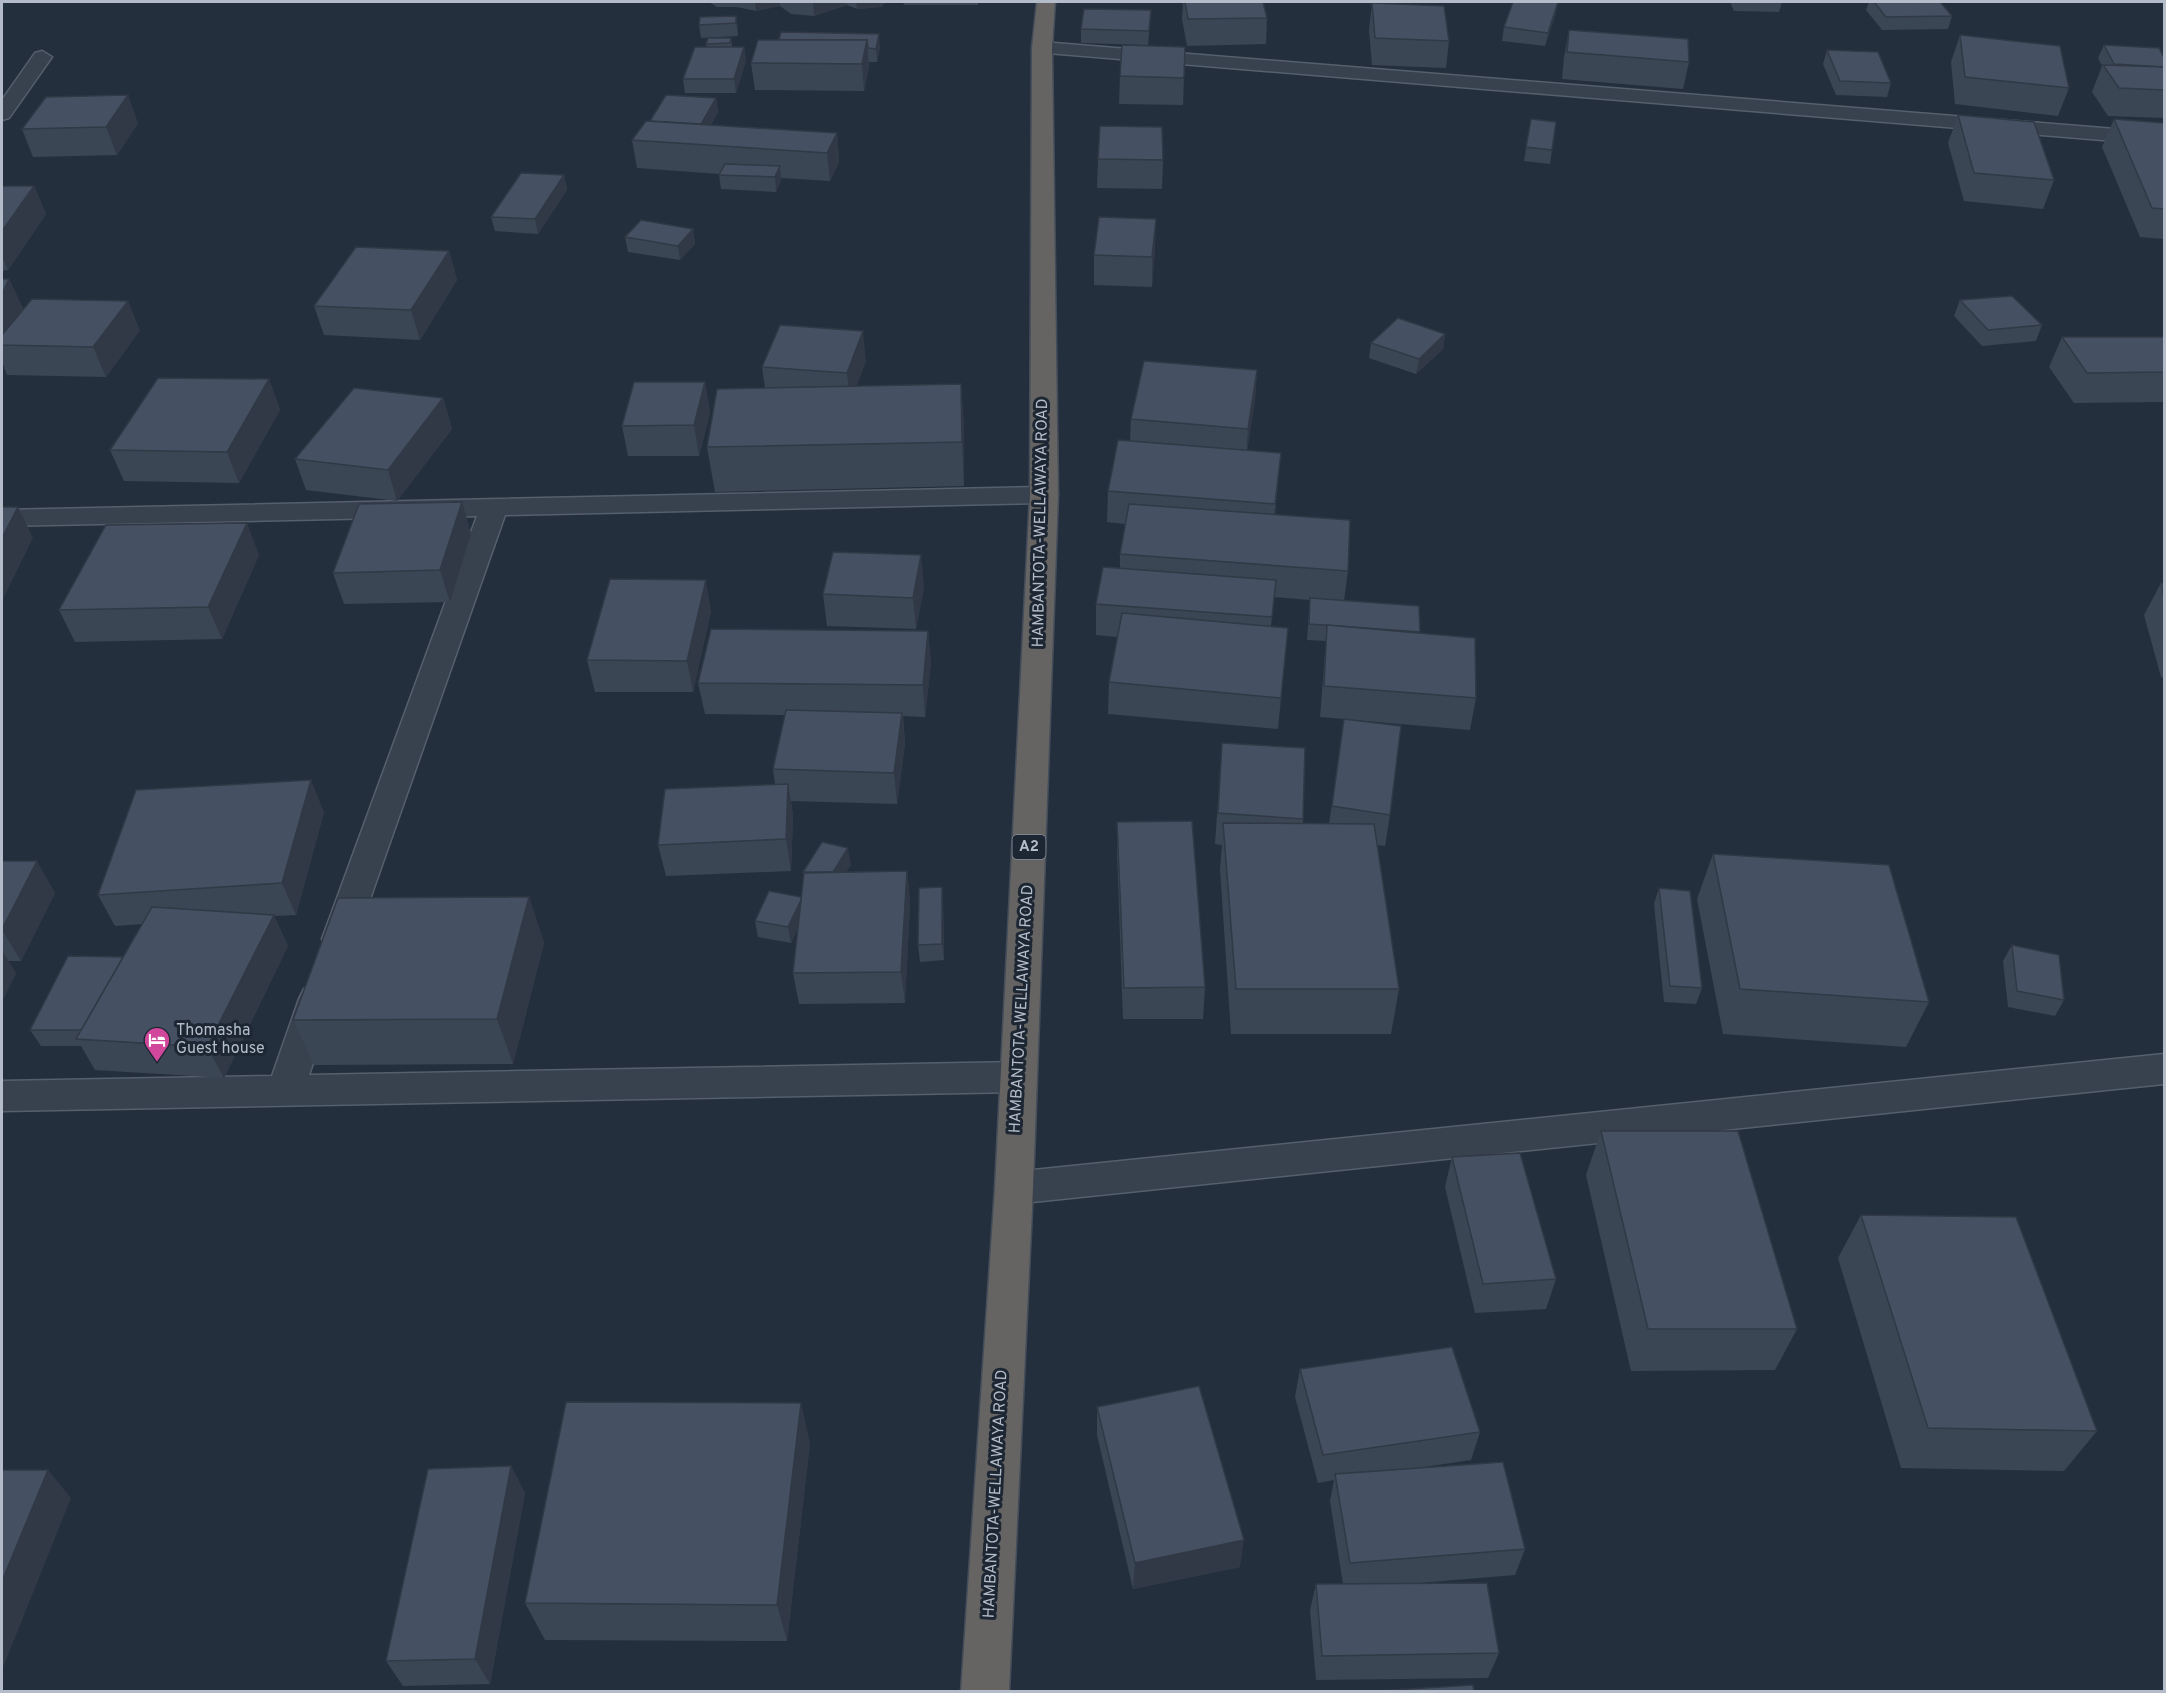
<svg xmlns="http://www.w3.org/2000/svg" width="2166" height="1693" font-family="Overpass,sans-serif">
<rect width="100%" height="100%" fill="#242f3e"/>
<g fill="none" stroke-linecap="round" stroke-linejoin="round">
<g stroke="#565f6c" stroke-width="3">
<g id="minor">
<polygon points="1042,42 2164,133 2164,145 1035,52 1032,48 1035,44"/>
<polygon points="42,51 52,57 9,118 2,120 2,100 35,53"/>
<polygon points="1044,487 1054,489 1058,495 1054,501 1044,503 505,515 356,939 351,948 339,952 327,948 322,939 477,516 2,526 2,510"/>
<polygon points="317,985 330,989 335,999 309,1075 1018,1062 1031,1066 1036,1077 1031,1088 1018,1092 2,1111 2,1081 272,1076 299,999 304,989"/>
<polygon points="2164,1054 2164,1084 1014,1204 1000,1200 995,1188 1000,1176 1014,1172"/>
</g>
</g>
<g stroke="#434c59" stroke-width="3">
<polygon id="trunk" points="1037,2 1055,2 1052,48 1058,495 1033,1188 1009,1692 961,1692 995,1188 1030,495 1032,48"/>
</g>
<use href="#minor" fill="#38414e" fill-rule="evenodd"/>
<use href="#trunk" fill="#656462" fill-rule="evenodd"/>
</g>
<g fill="#3b4654">
<polygon points="709,2 886,2 881,7 857,9 847,5 814,16 791,14 780,6 756,11 737,7 717,7"/>
<polygon points="903,2 978,2 978,5 904,5"/>
<polygon points="1183,2 1263,2 1267,18 1266,44 1187,46 1182,19"/>
<polygon points="1730,2 1782,2 1779,12 1734,11"/>
<polygon points="1869,2 1940,2 1952,16 1948,29 1882,30 1866,10"/>
<polygon points="1372,3 1449,41 1446,68 1372,65 1369,30"/>
<polygon points="1556,13 1545,46 1502,41 1504,27"/>
<polygon points="736,16 738,29 738,36 701,38 699,25"/>
<polygon points="1150,24 1148,45 1081,43 1081,29"/>
<polygon points="1569,30 1689,62 1683,89 1562,79 1564,57"/>
<polygon points="1960,35 2069,88 2058,116 1955,104 1951,62"/>
<polygon points="731,38 732,47 744,47 746,61 736,93 685,93 683,79 707,47 706,44"/>
<polygon points="2104,45 2164,58 2164,118 2108,116 2092,92 2102,66 2098,58"/>
<polygon points="880,47 877,62 869,62 869,67 864,91 755,90 751,63"/>
<polygon points="1185,47 1183,105 1119,104 1120,76"/>
<polygon points="1827,50 1891,83 1887,97 1836,95 1823,64"/>
<polygon points="716,98 718,112 711,125 837,133 839,162 830,181 781,178 781,181 776,192 721,189 719,174 637,168 632,140 650,121"/>
<polygon points="1958,115 2054,180 2043,209 1964,201 1948,143"/>
<polygon points="1531,119 1552,150 1550,164 1524,161"/>
<polygon points="2114,119 2164,123 2164,239 2140,237 2102,147"/>
<polygon points="138,123 117,155 33,157 22,129"/>
<polygon points="1098,159 1163,160 1162,189 1097,188"/>
<polygon points="564,175 567,190 538,234 495,231 491,217"/>
<polygon points="2,186 34,186 46,214 8,270 2,271"/>
<polygon points="693,229 695,244 680,260 628,252 625,237"/>
<polygon points="1155,248 1152,287 1094,285 1094,255"/>
<polygon points="449,251 457,280 420,340 324,335 314,306"/>
<polygon points="2,279 9,279 23,309 21,311 140,330 106,377 7,375 2,362"/>
<polygon points="1960,300 2042,325 2036,341 1982,346 1954,316"/>
<polygon points="1445,334 1443,349 1416,374 1369,358 1371,343"/>
<polygon points="2062,337 2164,337 2164,402 2074,403 2049,367"/>
<polygon points="866,361 856,386 961,384 964,428 964,486 715,492 707,447 765,388 762,367"/>
<polygon points="1257,370 1255,400 1247,450 1278,484 1275,515 1348,571 1344,601 1419,606 1419,633 1476,698 1470,730 1354,720 1390,815 1385,846 1377,845 1399,989 1391,1034 1231,1034 1220,869 1222,845 1215,844 1222,743 1303,819 1303,823 1329,824 1344,719 1320,717 1326,641 1307,640 1310,600 1274,597 1271,626 1288,628 1278,729 1108,714 1109,682 1117,637 1096,635 1096,604 1120,568 1120,554 1125,524 1107,522 1108,491 1130,441 1131,419"/>
<polygon points="269,379 280,410 239,483 124,481 110,450"/>
<polygon points="705,382 710,413 699,456 628,456 622,426"/>
<polygon points="443,398 452,429 397,501 306,490 295,459"/>
<polygon points="471,533 450,602 344,604 333,573"/>
<polygon points="259,555 222,639 75,642 59,610"/>
<polygon points="2161,583 2164,584 2164,678 2161,677 2144,615"/>
<polygon points="924,587 916,629 827,626 823,594"/>
<polygon points="711,611 693,692 595,692 587,660"/>
<polygon points="928,631 931,663 925,717 903,716 905,744 897,804 791,801 793,815 791,871 666,876 658,845 775,784 773,769 785,715 705,714 698,683"/>
<polygon points="324,812 296,915 274,916 288,946 224,1078 95,1070 81,1046 41,1046 30,1030 123,957 142,924 115,926 98,895"/>
<polygon points="1117,822 1205,987 1203,1019 1123,1019 1117,853"/>
<polygon points="1713,854 1929,1002 1906,1047 1723,1034 1697,899"/>
<polygon points="2,861 55,893 21,961 8,961 16,973 2,1001"/>
<polygon points="851,865 846,872 907,871 910,902 905,1003 799,1004 793,973 798,928 791,943 758,937 755,921 801,897 803,876 803,872"/>
<polygon points="942,887 943,903 944,960 920,962 918,945"/>
<polygon points="1659,888 1702,988 1696,1004 1664,1002 1654,904"/>
<polygon points="529,897 544,943 513,1064 314,1065 293,1020"/>
<polygon points="2012,945 2064,1000 2055,1016 2008,1007 2003,961"/>
<polygon points="1601,1131 1797,1329 1775,1370 1631,1371 1586,1175"/>
<polygon points="1452,1157 1556,1279 1546,1309 1475,1313 1445,1187"/>
<polygon points="1861,1215 2097,1431 2064,1471 1901,1468 1838,1258"/>
<polygon points="1300,1369 1480,1432 1471,1460 1411,1469 1525,1549 1515,1575 1407,1584 1499,1653 1488,1678 1316,1680 1310,1610 1316,1584 1343,1584 1330,1501 1334,1480 1318,1483 1295,1397"/>
<polygon points="1097,1407 1240,1567 1133,1589 1097,1435"/>
<polygon points="810,1443 787,1641 545,1640 525,1603"/>
<polygon points="511,1466 525,1493 490,1684 403,1686 386,1661"/>
</g>
<g fill="#303945">
<polygon points="755,2 780,2 780,6 756,11"/>
<polygon points="813,2 847,2 847,5 814,16"/>
<polygon points="856,2 886,2 881,7 857,9"/>
<polygon points="1558,2 1556,13 1545,46 1548,33"/>
<polygon points="736,16 738,29 738,36 736,23"/>
<polygon points="879,34 880,47 877,62 876,49"/>
<polygon points="867,40 869,67 864,91 862,64"/>
<polygon points="744,47 746,61 736,93 734,79"/>
<polygon points="128,95 138,123 117,155 106,127"/>
<polygon points="716,98 718,112 700,144 698,129"/>
<polygon points="837,133 839,162 830,181 827,153"/>
<polygon points="780,166 781,181 776,192 775,177"/>
<polygon points="564,175 567,190 538,234 535,219"/>
<polygon points="34,186 46,214 8,270 2,257 2,231"/>
<polygon points="1156,219 1155,248 1152,287 1152,257"/>
<polygon points="693,229 695,244 680,260 678,246"/>
<polygon points="449,251 457,280 420,340 411,310"/>
<polygon points="9,279 23,309 4,345 2,345 2,294"/>
<polygon points="128,301 140,330 106,377 93,347"/>
<polygon points="863,331 866,361 850,403 847,373"/>
<polygon points="1445,334 1443,349 1416,374 1419,359"/>
<polygon points="1257,370 1255,400 1246,459 1248,429"/>
<polygon points="269,379 280,410 239,483 227,452"/>
<polygon points="705,382 710,413 699,456 694,425"/>
<polygon points="961,384 964,428 964,486 962,442"/>
<polygon points="443,398 452,429 397,501 388,470"/>
<polygon points="1281,453 1278,484 1272,536 1275,504"/>
<polygon points="462,502 471,533 450,602 440,570"/>
<polygon points="18,507 33,538 2,601 2,538"/>
<polygon points="247,523 259,555 222,639 208,607"/>
<polygon points="921,555 924,587 916,629 913,598"/>
<polygon points="706,580 711,611 693,692 687,661"/>
<polygon points="928,631 931,663 925,717 923,685"/>
<polygon points="902,713 905,744 897,804 894,773"/>
<polygon points="311,780 324,812 296,915 282,883"/>
<polygon points="788,784 793,815 791,871 786,839"/>
<polygon points="848,848 851,865 830,896 828,880"/>
<polygon points="37,861 55,893 21,961 2,930 2,929"/>
<polygon points="907,871 910,902 905,1003 901,972"/>
<polygon points="942,887 943,903 944,960 942,944"/>
<polygon points="529,897 544,943 513,1064 497,1019"/>
<polygon points="803,897 805,913 791,943 788,927"/>
<polygon points="274,915 288,946 224,1078 207,1047"/>
<polygon points="2,950 16,973 2,1001"/>
<polygon points="801,1403 810,1443 787,1641 777,1605"/>
<polygon points="511,1466 525,1493 490,1684 475,1659"/>
<polygon points="48,1470 71,1498 2,1670 2,1581"/>
<polygon points="1244,1540 1240,1567 1133,1589 1135,1563"/>
</g>
<g fill="#455162" stroke="#303945" stroke-width="1.5">
<polygon points="1185,2 1263,2 1267,18 1188,19"/>
<polygon points="1513,2 1558,2 1548,33 1504,27"/>
<polygon points="1874,2 1940,2 1952,16 1886,17"/>
<polygon points="1372,3 1444,6 1449,41 1375,38"/>
<polygon points="1084,9 1151,10 1149,31 1081,29"/>
<polygon points="736,16 736,23 699,25 700,17"/>
<polygon points="1569,30 1688,39 1689,62 1567,52"/>
<polygon points="781,32 879,34 876,49 868,48 867,40 779,40"/>
<polygon points="1960,35 2060,46 2069,88 1965,77"/>
<polygon points="708,38 731,38 730,43 706,44"/>
<polygon points="758,40 867,40 862,64 751,63"/>
<polygon points="1122,45 1185,47 1184,78 1120,76"/>
<polygon points="2104,45 2159,48 2164,58 2164,67 2114,64"/>
<polygon points="695,47 744,47 734,79 683,79"/>
<polygon points="1827,50 1878,52 1891,83 1840,81"/>
<polygon points="2103,65 2164,67 2164,90 2119,88"/>
<polygon points="128,95 106,127 22,129 46,97"/>
<polygon points="666,95 716,98 701,124 650,121"/>
<polygon points="1958,115 2034,122 2054,180 1974,173"/>
<polygon points="1531,119 1556,122 1552,150 1526,147"/>
<polygon points="2114,119 2164,123 2164,209 2152,208"/>
<polygon points="646,121 837,133 827,153 632,140"/>
<polygon points="1100,126 1162,127 1163,160 1098,159"/>
<polygon points="725,164 780,166 775,177 719,175"/>
<polygon points="521,173 564,175 535,219 491,217"/>
<polygon points="2,186 34,186 2,231"/>
<polygon points="1099,217 1156,219 1152,257 1094,255"/>
<polygon points="641,220 693,229 678,246 625,237"/>
<polygon points="356,247 449,251 411,310 314,306"/>
<polygon points="2,279 9,279 2,294"/>
<polygon points="2012,296 2042,325 1988,330 1960,300"/>
<polygon points="32,299 128,301 93,347 2,345 2,335"/>
<polygon points="1398,318 1445,334 1419,359 1371,343"/>
<polygon points="780,325 863,331 847,373 762,367"/>
<polygon points="2062,337 2164,337 2164,372 2087,373"/>
<polygon points="1144,361 1257,370 1248,429 1131,419"/>
<polygon points="158,378 269,379 227,452 110,450"/>
<polygon points="634,382 705,382 694,425 622,426"/>
<polygon points="961,384 962,442 707,447 717,389"/>
<polygon points="354,388 443,398 388,470 295,459"/>
<polygon points="1118,440 1281,453 1275,504 1108,491"/>
<polygon points="462,502 440,570 333,573 359,504"/>
<polygon points="1129,504 1350,520 1348,571 1120,554"/>
<polygon points="2,507 18,507 2,538"/>
<polygon points="247,523 208,607 59,610 106,525"/>
<polygon points="833,552 921,555 913,598 823,594"/>
<polygon points="1103,567 1276,580 1272,617 1096,604"/>
<polygon points="610,579 706,580 687,661 587,660"/>
<polygon points="2161,583 2164,584 2164,597"/>
<polygon points="1310,598 1419,606 1420,632 1309,624"/>
<polygon points="1122,613 1288,628 1281,698 1109,682"/>
<polygon points="1327,625 1475,638 1476,698 1324,686"/>
<polygon points="711,629 928,631 923,685 698,683"/>
<polygon points="786,710 902,713 894,773 773,769"/>
<polygon points="1344,719 1401,726 1390,815 1332,806"/>
<polygon points="1222,743 1305,748 1303,819 1218,813"/>
<polygon points="311,780 282,883 98,895 136,790"/>
<polygon points="788,784 786,839 658,845 665,789"/>
<polygon points="1192,821 1205,987 1124,988 1117,822"/>
<polygon points="1223,823 1374,824 1399,989 1236,989"/>
<polygon points="822,842 848,848 833,872 803,872"/>
<polygon points="1713,854 1889,865 1929,1002 1740,989"/>
<polygon points="2,861 37,861 2,929"/>
<polygon points="907,871 901,972 793,973 804,873"/>
<polygon points="942,887 942,944 918,945 919,888"/>
<polygon points="1659,888 1690,891 1702,988 1670,986"/>
<polygon points="769,891 801,897 801,900 788,927 755,921"/>
<polygon points="529,897 497,1019 293,1020 338,898"/>
<polygon points="152,907 274,915 207,1047 76,1039"/>
<polygon points="2012,945 2059,955 2064,1000 2017,991"/>
<polygon points="68,956 123,957 81,1030 30,1030"/>
<polygon points="1601,1131 1738,1131 1797,1329 1648,1329"/>
<polygon points="1520,1153 1556,1279 1483,1284 1452,1157"/>
<polygon points="1861,1215 2016,1217 2097,1431 1928,1428"/>
<polygon points="1452,1347 1480,1432 1323,1455 1300,1369"/>
<polygon points="1199,1386 1244,1540 1135,1563 1097,1407"/>
<polygon points="566,1402 801,1403 777,1605 525,1603"/>
<polygon points="1503,1462 1525,1549 1350,1563 1335,1474"/>
<polygon points="511,1466 475,1659 386,1661 428,1469"/>
<polygon points="2,1470 48,1470 2,1581"/>
<polygon points="1487,1583 1499,1653 1322,1656 1316,1584"/>
<polygon points="1473,1685 1474,1692 1360,1692"/>
</g>
<defs>
<g id="hotel-pin" transform="scale(1.35)"><path d="M0 17L-7.5 6A9.5 9.5 0 1 1 7.5 6Z" fill="#d1479c" stroke="#1d2633"/><path d="M-6-4.5h1.5V1H6V5H4.5V3h-9V5H-6ZM-4 0a1.8 1.8 0 1 1 3.6 0ZM.5 0V-2.5h3Q6-2.5 6 0Z" fill="#fff"/></g>
</defs>
<g fill-rule="evenodd">
<use href="#hotel-pin" x="157" y="1040"/>
</g>
<g text-anchor="middle" dominant-baseline="central" stroke-width="6" stroke-linejoin="round" paint-order="stroke">
<rect fill="#1d2633" stroke="#878f9c" stroke-width="1.5" x="1012.5" y="835" width="33" height="24" rx="4.5"/>
<g font-size="15" font-weight="bold" fill="#b4bcc9">
<text x="1029" y="847">A2</text>
</g>
<g font-size="16" fill="#b4bcc9" stroke="#1d2633">
<text transform="translate(1041 523) rotate(-89)">HAMBANTOTA-WELLAWAYA ROAD</text>
<text transform="translate(1022 1009) rotate(-87)">HAMBANTOTA-WELLAWAYA ROAD</text>
<text transform="translate(996 1494) rotate(-87)">HAMBANTOTA-WELLAWAYA ROAD</text>
</g>
<g font-size="16" fill="#b4bcc9" stroke="#1d2633" text-anchor="start">
<text x="176" y="1031">Thomasha<tspan x="176" dy="18">Guest house</tspan></text>
</g>
</g>
<rect width="2166" height="1693" fill="none" stroke="#b4bcc9" stroke-width="6"/>
</svg>
